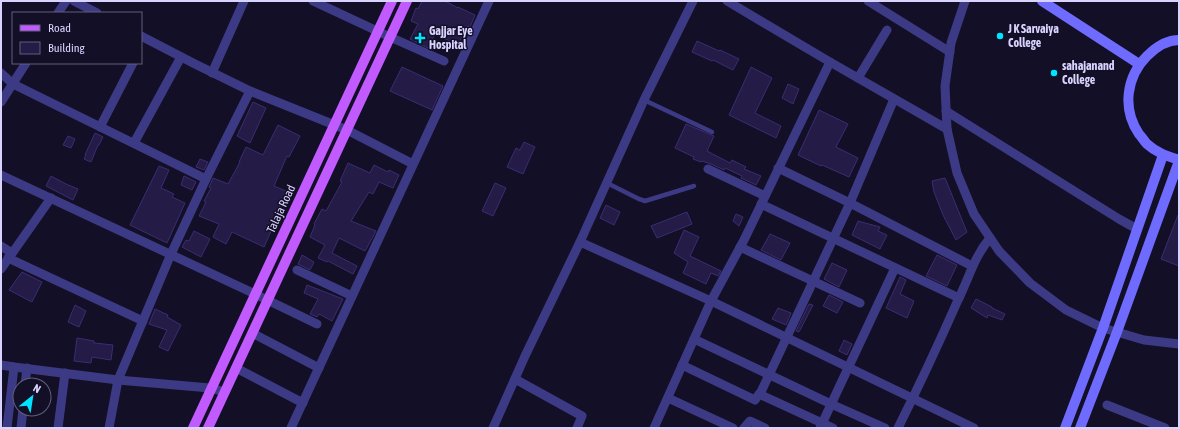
<svg xmlns="http://www.w3.org/2000/svg" width="1180" height="429" font-family="'Asap Condensed',sans-serif">
<rect width="100%" height="100%" fill="#130f26"/>
<g fill="#241b47" stroke="#3b2d73">
<polygon points="422,1 445,1 458,8 458,7 475,15 470,27 467,26 458,45 435,34 428,48 410,39 418,24 411,21 416,8 418,9"/>
<polygon points="697,41 719,51 720,50 739,59 733,70 713,60 712,61 692,52"/>
<polygon points="402,67 443,86 432,110 390,91"/>
<polygon points="751,67 772,78 755,113 781,126 776,138 729,115"/>
<polygon points="788,84 799,89 793,104 782,98"/>
<polygon points="253,102 266,108 250,143 237,136"/>
<polygon points="819,110 848,124 836,147 858,158 849,177 822,165 821,166 798,155"/>
<polygon points="686,124 714,136 707,151 730,163 732,160 746,167 744,169 761,176 756,185 741,178 742,176 725,168 724,170 711,164 702,161 701,162 693,159 694,157 675,148"/>
<polygon points="278,125 300,136 289,157 287,156 274,186 286,191 279,208 281,209 264,247 232,232 226,244 213,237 219,224 199,216 206,202 204,201 211,188 209,187 213,178 228,184 240,162 239,162 246,147 263,155"/>
<polygon points="95,133 103,137 99,145 98,145 91,162 84,159 86,155 85,155"/>
<polygon points="68,136 75,139 71,148 63,145"/>
<polygon points="524,142 535,147 523,174 507,167 516,148 520,150"/>
<polygon points="200,159 208,162 204,170 196,167"/>
<polygon points="348,163 370,173 374,165 388,172 389,170 399,175 393,188 379,182 373,194 369,192 351,221 376,231 365,251 339,238 332,253 357,266 353,274 328,261 327,262 318,258 325,245 310,237 315,225 314,224 322,209 326,211 342,182 340,181"/>
<polygon points="159,166 169,170 161,188 174,194 172,197 185,203 167,243 130,225"/>
<polygon points="51,176 66,184 78,189 73,200 46,186"/>
<polygon points="184,176 196,182 192,190 181,185"/>
<polygon points="945,178 967,232 956,240 943,215 934,192 932,181"/>
<polygon points="495,183 506,188 493,216 482,211"/>
<polygon points="606,205 620,212 614,225 600,218"/>
<polygon points="687,212 692,224 657,238 651,226"/>
<polygon points="736,214 743,217 739,226 733,221"/>
<polygon points="1178,215 1179,215 1179,266 1161,259"/>
<polygon points="858,221 880,227 878,231 887,235 880,249 852,235"/>
<polygon points="684,230 699,237 690,256 721,271 718,276 711,273 706,284 683,273 688,262 674,253"/>
<polygon points="194,231 210,239 201,257 182,247 186,240 189,241"/>
<polygon points="770,234 790,243 781,260 761,250"/>
<polygon points="302,255 314,262 310,270 298,264"/>
<polygon points="937,255 957,265 947,286 926,276"/>
<polygon points="832,263 847,270 839,287 824,279"/>
<polygon points="22,272 42,282 32,302 9,290"/>
<polygon points="900,277 906,280 900,294 914,301 907,318 886,308"/>
<polygon points="307,285 343,299 332,321 319,314 317,317 310,314 318,299 304,293"/>
<polygon points="829,295 843,302 837,313 823,306"/>
<polygon points="976,299 992,307 992,308 1005,314 1002,320 988,315 987,318 971,308"/>
<polygon points="809,304 813,305 799,332 796,331"/>
<polygon points="75,305 86,311 79,327 68,322"/>
<polygon points="778,308 791,313 786,325 772,319"/>
<polygon points="155,309 168,315 167,317 181,325 168,351 159,347 167,330 149,324"/>
<polygon points="77,338 94,341 94,343 113,345 111,360 92,357 91,363 74,361"/>
<polygon points="844,340 852,344 847,355 839,351"/>
</g>
<g fill="none" stroke-linecap="round" stroke-linejoin="round">
<g stroke="#3d3a85" stroke-width="4.5">
<polyline points="644,100 712,132"/>
<polyline points="607,183 639,199 645,201 694,186"/>
</g>
<g stroke="#3d3a85" stroke-width="9">
<polyline points="74,1 97,13"/>
<polyline points="313,1 390,37 444,61"/>
<polyline points="727,1 830,62 947,129"/>
<polyline points="868,1 950,52"/>
<polyline points="965,1 951,43 945,86 947,129 957,173 974,214 999,251 1030,283 1066,310 1103,328 1144,340 1179,344"/>
<polyline points="58,13 66,1"/>
<polyline points="141,36 195,64 250,91 347,130 413,164"/>
<polyline points="1,73 13,84 206,179 171,254 118,380 109,428"/>
<polyline points="212,73 244,1"/>
<polyline points="858,78 887,30"/>
<polyline points="1,102 26,63"/>
<polyline points="946,111 1119,219 1137,229"/>
<polyline points="100,127 133,63"/>
<polyline points="134,143 181,57"/>
<polyline points="778,168 850,203 972,266"/>
<polyline points="708,169 765,196"/>
<polyline points="1,175 255,294 317,324"/>
<polyline points="206,179 250,91"/>
<polyline points="761,204 959,298"/>
<polyline points="580,242 711,301 974,428"/>
<polyline points="1,246 12,253"/>
<polyline points="740,247 860,303"/>
<polyline points="8,258 143,321"/>
<polyline points="1,269 51,198"/>
<polyline points="297,270 352,296"/>
<polyline points="252,333 319,368"/>
<polyline points="694,339 831,404 885,428"/>
<polyline points="1,365 14,367 118,380 210,388 225,392"/>
<polyline points="682,365 755,400 759,394 833,428"/>
<polyline points="236,368 303,403"/>
<polyline points="515,379 582,416 577,428"/>
<polyline points="25,385 27,368"/>
<polyline points="760,394 850,203 894,99"/>
<polyline points="668,398 733,428"/>
<polyline points="1107,405 1165,428"/>
<polyline points="7,428 14,367"/>
<polyline points="21,428 23,409"/>
<polyline points="58,428 65,373"/>
<polyline points="291,428 489,1"/>
<polyline points="493,428 525,356 580,242 644,100 693,1"/>
<polyline points="654,428 711,301 744,240 830,62"/>
<polyline points="744,428 750,421 765,428"/>
<polyline points="820,428 895,268"/>
<path d="M898,428C919,386 939,343 958,300C969,278 974,257 990,238"/>
</g>
<g stroke="#6f6bff" stroke-width="10">
<polyline points="1042,1 1139,64"/>
<path d="M1179,40C1167,40 1155,48 1147,56C1126,77 1122,109 1139,134C1142,137 1144,141 1147,144C1157,153 1167,156 1179,160"/>
<polyline points="1065,428 1103,328 1163,155"/>
<polyline points="1080,428 1117,332 1179,161"/>
</g>
<g stroke="#c25bff" stroke-width="10">
<polyline points="193,428 392,1"/>
<polyline points="208,428 407,1"/>
</g>
</g>
<g fill="#00e5ff" stroke="#130f26" stroke-width="1.5">
<circle cx="1000" cy="36" r="4"/>
<path d="M418 32h4v4h4v4h-4v4h-4v-4h-4v-4h4z"/>
<circle cx="1054" cy="73" r="4"/>
</g>
<g text-anchor="middle" dominant-baseline="central" stroke-width="3" stroke-linejoin="round" paint-order="stroke">
<g font-size="12" font-weight="bold" fill="#d9d4ff" stroke="#130f26" text-anchor="start">
<text x="1008" y="29">J K Sarvaiya<tspan x="1008" dy="14">College</tspan></text>
<text x="429" y="31">Gajjar Eye<tspan x="429" dy="14">Hospital</tspan></text>
<text x="1062" y="66">sahajanand<tspan x="1062" dy="14">College</tspan></text>
</g>
<g font-size="12" fill="#d9d4ff" stroke="#130f26">
<text transform="translate(281 209) rotate(-65)">Talaja Road</text>
</g>
</g>
<rect width="1180" height="429" fill="none" stroke="#d9d4ff" stroke-width="4"/>
<rect x="12" y="12" width="130" height="52" fill="#130f26" stroke="#625e7d"/>
<rect x="20" y="25" width="20" height="6" fill="#c25bff" stroke="#625e7d"/>
<text x="48" y="32" font-size="12" fill="#d9d4ff">Road</text>
<rect x="20" y="42" width="20" height="12" fill="#241b47" stroke="#625e7d"/>
<text x="48" y="52" font-size="12" fill="#d9d4ff">Building</text>
<g transform="translate(32 397) rotate(30)"><circle r="19" fill="#130f26" stroke="#625e7d"/>
<path d="M0-3L7 15L0 10L-7 15Z" fill="#00e5ff"/>
<text y="-6" font-size="11" font-weight="bold" text-anchor="middle" fill="#d9d4ff">N</text>
</g>
</svg>
